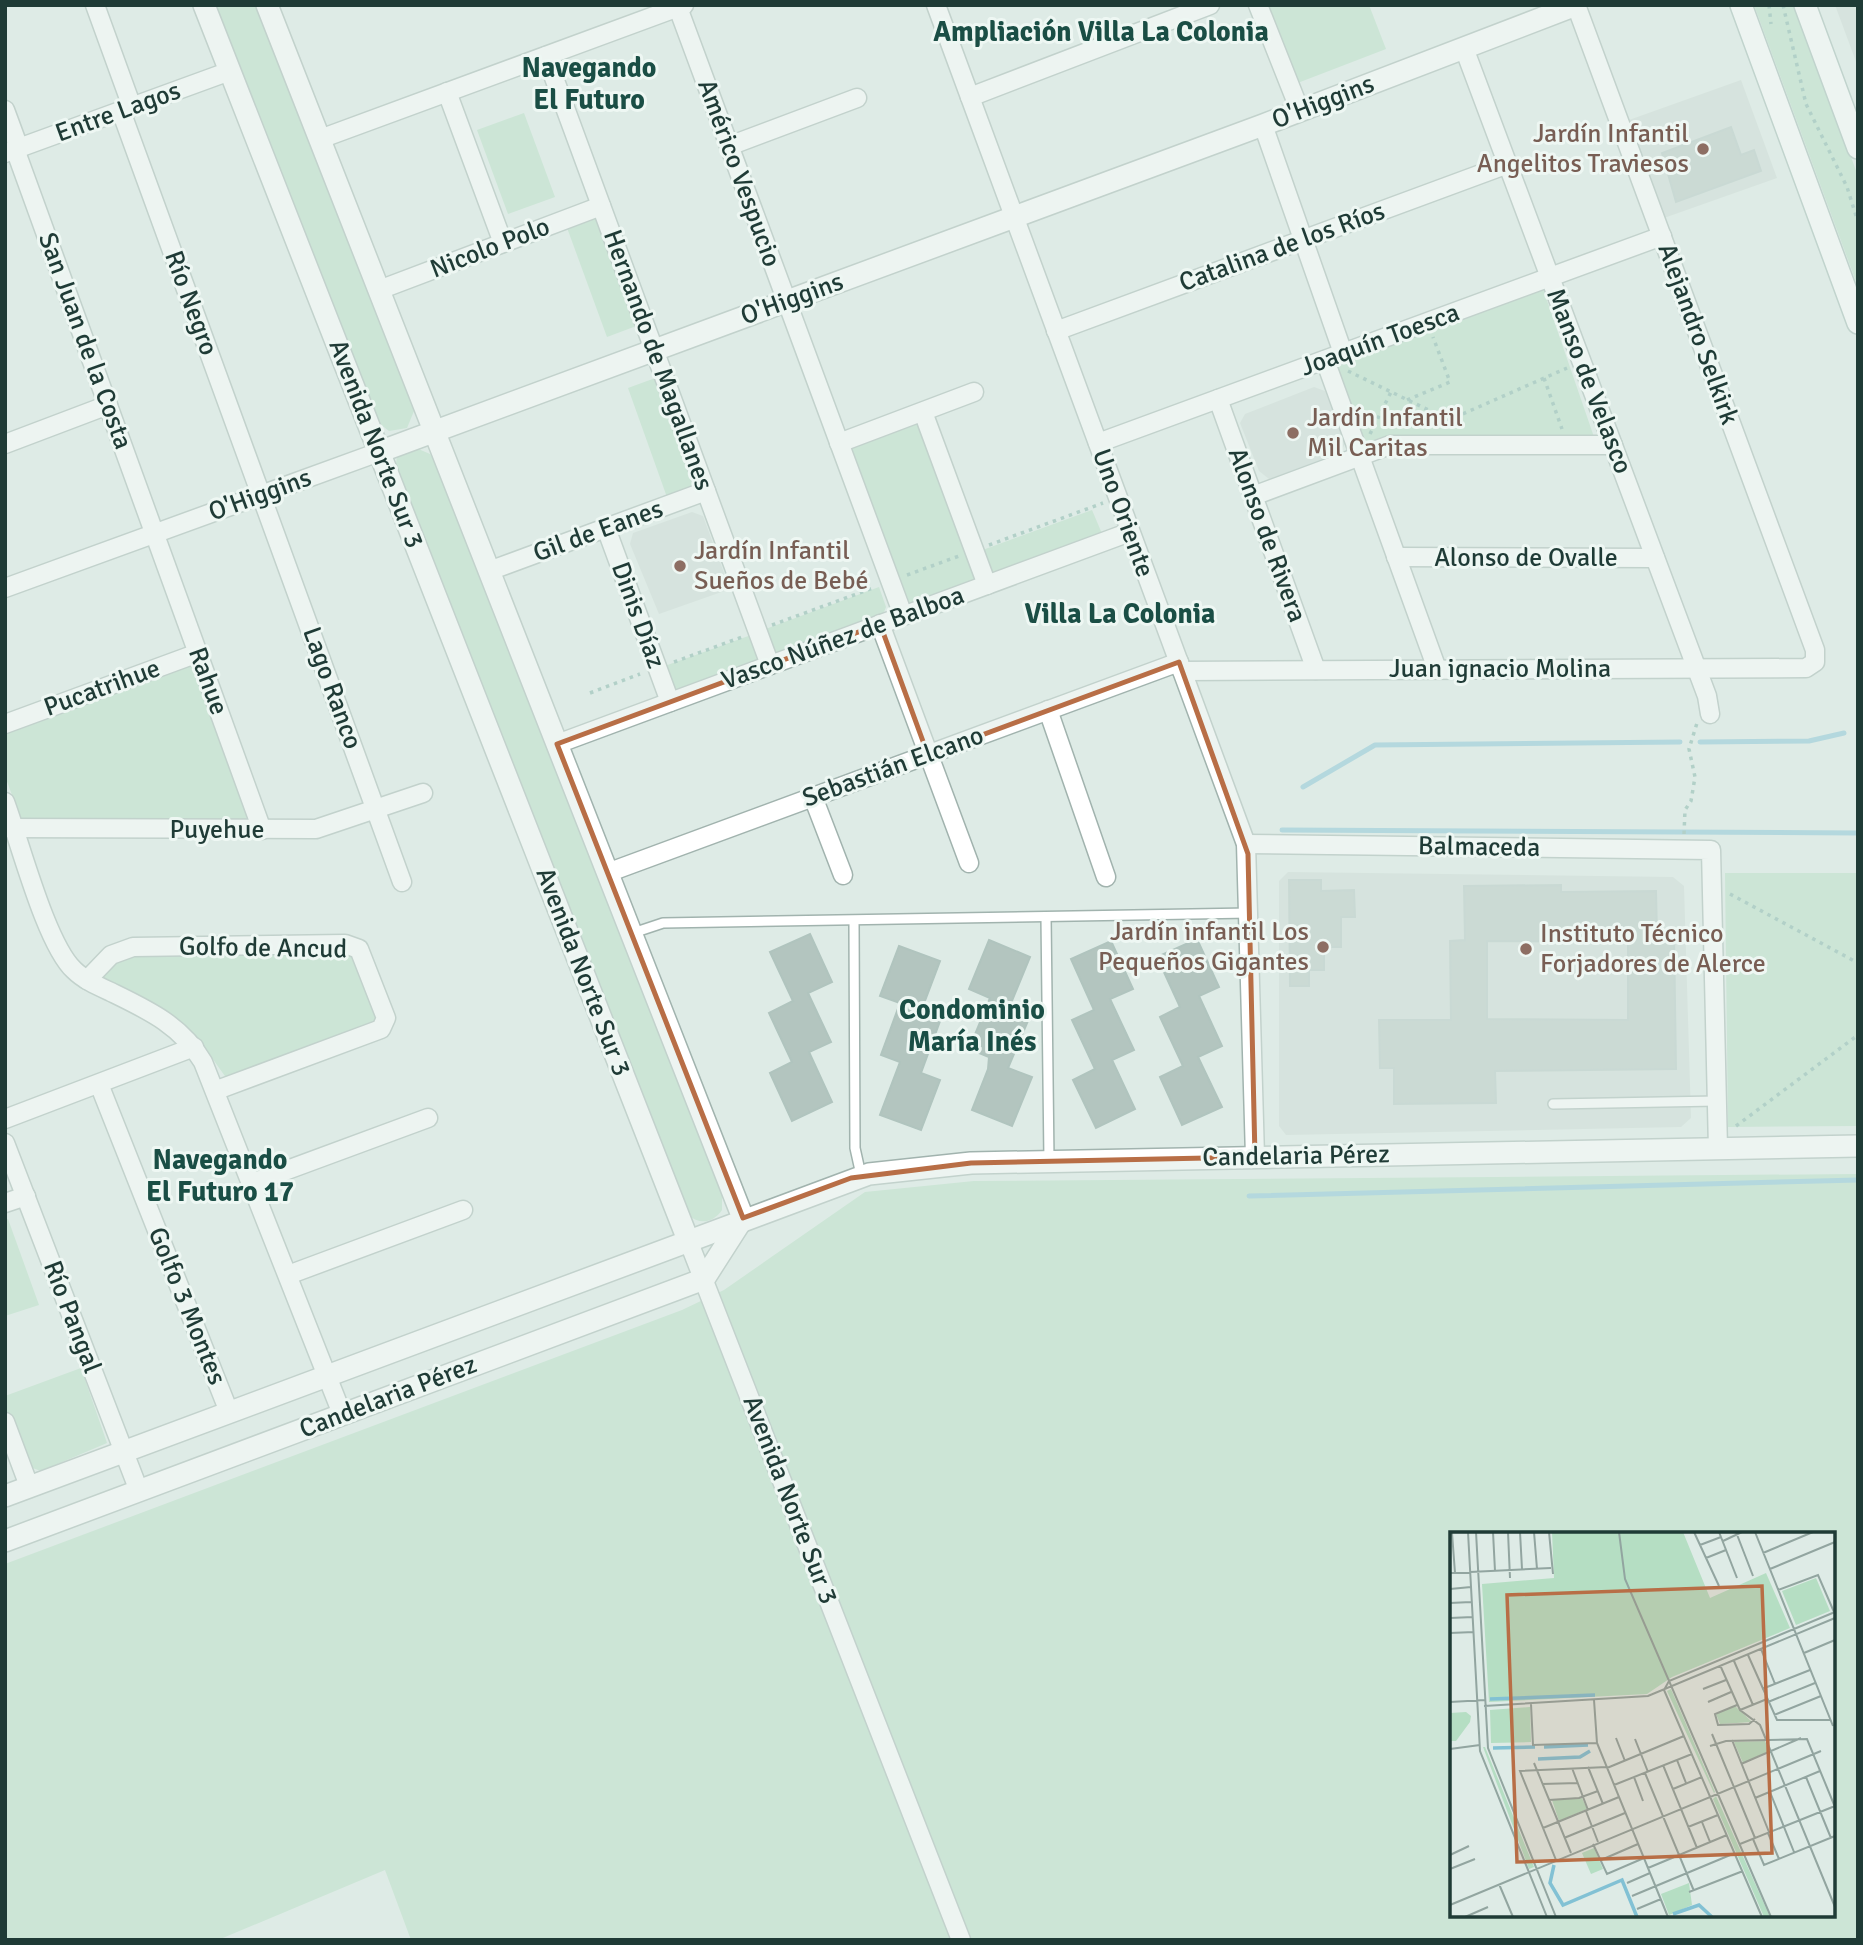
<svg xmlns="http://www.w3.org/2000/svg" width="1863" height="1945" font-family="Signika,sans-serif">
<rect width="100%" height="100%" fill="#deebe6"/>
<g fill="#ccdad5">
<polygon points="1835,5 1858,5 1858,67"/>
<polygon points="1741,80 1777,178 1664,218 1629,120"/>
<polygon points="1314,387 1325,391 1345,443 1341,452 1269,479 1259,471 1240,423 1245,414"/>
<polygon points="692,512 703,516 730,589 659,614 630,544 633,533"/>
<polygon points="1288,872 1673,877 1684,886 1691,1118 1681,1127 1286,1135 1279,1126 1279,881"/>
</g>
<g fill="#b5dec3" fill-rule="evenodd">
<polygon points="213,5 255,5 413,406 414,411 407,428 389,431 376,421"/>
<polygon points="1265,5 1369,5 1386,49 1295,84"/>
<polygon points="1754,5 1795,5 1858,176 1858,287"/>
<polygon points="524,113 555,197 508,214 477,130"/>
<polygon points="591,217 601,220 639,325 607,337 566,225"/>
<polygon points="1543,289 1594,437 1364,447 1335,366"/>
<polygon points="658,377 695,478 695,486 668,500 628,388"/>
<polygon points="917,422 922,425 978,574 975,583 910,604 851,452 852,447"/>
<path d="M416,448L430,454L435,461L722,1194V1210C713,1223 700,1225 688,1215L395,472L397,456Z"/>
<polygon points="1092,510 1103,536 1000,574 986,570 980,551"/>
<polygon points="879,587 886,607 882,617 774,653 763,630"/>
<polygon points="754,634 760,658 756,664 680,692 674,691 662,667"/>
<polygon points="185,665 197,669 248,812 246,820 24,821 20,817 5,776 5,730"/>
<polygon points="1725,873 1858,873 1858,1126 1728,1127"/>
<polygon points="351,952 377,1016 373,1024 227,1079 200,1041 173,1015 101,978 110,962 131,953"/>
<path d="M1858,1174V1940H411L385,1870L218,1940H5V1564L682,1310L724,1290L865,1192L974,1181ZM1452,1534H1833V1915H1452Z"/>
<polygon points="8,1219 39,1305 5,1316 5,1220"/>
<polygon points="81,1368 107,1443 41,1471 27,1466 5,1409 5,1396"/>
</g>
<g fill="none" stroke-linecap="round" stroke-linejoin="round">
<g stroke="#82c1d4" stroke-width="5">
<polyline points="1700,742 1809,741 1844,733"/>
<polyline points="1303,787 1375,745 1680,742"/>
<polyline points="1282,830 1858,833"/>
<polyline points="1249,1196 1858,1180"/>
</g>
</g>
<g fill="#b3c5bf" stroke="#b0c4be" stroke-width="2" fill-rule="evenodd">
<polygon points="1731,127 1741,155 1754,150 1761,171 1676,202 1662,153"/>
<polygon points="1289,880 1321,880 1321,891 1354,890 1355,917 1341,917 1341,947 1324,947 1324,970 1309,970 1309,986 1290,986"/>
<path d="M1561,885V892L1656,891L1657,934H1674L1676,1069L1495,1071L1496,1103L1394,1104V1068H1380L1379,1020H1451L1450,941L1465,940L1464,886ZM1487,941L1628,942V1020L1487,1019Z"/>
<polygon points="810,934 832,982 808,993 831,1042 809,1052 832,1102 792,1121 770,1073 792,1062 769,1013 793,1001 770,952"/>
<polygon points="1197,939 1219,987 1199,996 1222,1046 1198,1057 1222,1107 1182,1125 1160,1077 1183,1066 1160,1017 1180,1007 1157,957"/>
<polygon points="989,940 1030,957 1009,1008 1030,1016 1008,1068 1032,1077 1012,1126 972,1110 988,1069 989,1057 969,1049 990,998 969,989"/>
<polygon points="1111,941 1133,989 1110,999 1134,1050 1112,1060 1135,1109 1096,1128 1073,1080 1095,1069 1072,1020 1094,1010 1071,959"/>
<polygon points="899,946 940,961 920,1014 940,1021 921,1073 940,1080 921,1130 880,1115 900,1062 881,1055 900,1003 880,996"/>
</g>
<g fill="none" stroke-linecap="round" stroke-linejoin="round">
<g stroke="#a1b3ae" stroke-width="12">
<g id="service">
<polyline points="1046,917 1049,1160"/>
<polyline points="854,921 855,1148 861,1175"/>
<polyline points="633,933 663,923 1250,913"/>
<polyline points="1553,1104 1717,1101"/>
</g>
</g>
<g stroke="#a1b3ae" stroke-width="21">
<g id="minor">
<polyline points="95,5 132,107"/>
<polyline points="677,5 903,615"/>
<polyline points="936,5 1246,844 1255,1157"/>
<polyline points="1258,5 1300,111"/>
<polyline points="1464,48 1707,696 1710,714"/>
<polyline points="546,56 770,665"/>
<polyline points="447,92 503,243"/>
<polyline points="970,97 1210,5"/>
<polyline points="5,110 19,148"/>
<polyline points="121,111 402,882"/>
<polyline points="1263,125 1343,353"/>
<polyline points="320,139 684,5"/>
<polyline points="729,146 857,98"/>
<polyline points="15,149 262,830"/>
<polyline points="5,153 230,71"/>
<polyline points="379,290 601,206"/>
<polyline points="1056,331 1508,164"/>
<polyline points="1325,360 1437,669"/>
<polyline points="1218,399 1316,670"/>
<polyline points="923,412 987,585"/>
<polyline points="839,443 974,392"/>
<polyline points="1098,443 1662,236"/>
<polyline points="5,444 108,405"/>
<polyline points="1253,496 1390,445 1613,445"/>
<polyline points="606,528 670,702"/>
<polyline points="1396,557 1655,558"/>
<polyline points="489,571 706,491"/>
<polyline points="5,588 379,452"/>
<polyline points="880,624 969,863"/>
<polyline points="1182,671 1806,668 1815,662 1815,650 1576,5"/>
<polyline points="1048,710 1106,877"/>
<polyline points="5,724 198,653"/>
<polyline points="557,744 1130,532"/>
<polyline points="813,797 843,875"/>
<path d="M5,802C20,842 46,944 74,970C84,980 98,986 111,992C148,1010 181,1025 203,1062L342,1414"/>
<polyline points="5,828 316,829 423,793"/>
<polyline points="1246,844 1711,850 1718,1149"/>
<polyline points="607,873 1179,662"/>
<polyline points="87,980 111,955 133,947 345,944 359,949 386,1018 381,1029 217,1090"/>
<polyline points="99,1084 229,1412"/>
<polyline points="5,1119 194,1047"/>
<polyline points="5,1143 139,1491"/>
<polyline points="252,1183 428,1118"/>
<polyline points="5,1203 26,1196"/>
<polyline points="688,1240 961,1940"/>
<polyline points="288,1275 463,1210"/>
<polyline points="5,1422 29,1486"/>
</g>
</g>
<g stroke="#a1b3ae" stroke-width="24">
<g id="tertiary">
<polyline points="204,5 688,1240"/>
<polyline points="379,452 1263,125 1576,5"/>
<polyline points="5,1496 869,1174 971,1163 1858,1146"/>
<polyline points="5,1541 704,1279 743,1218 267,5"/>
</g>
</g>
<g stroke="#9db7af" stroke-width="24">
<g id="secondary">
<polyline points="1741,5 1858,323"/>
<polyline points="1805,5 1858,148"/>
</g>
</g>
<g stroke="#7cb0a4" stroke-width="3.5" stroke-dasharray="3.5 5" stroke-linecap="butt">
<polyline points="1769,5 1771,24"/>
<polyline points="1783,5 1806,104 1847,187 1858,222"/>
<polyline points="1348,371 1449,420 1567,368"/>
<polyline points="1544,378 1562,429"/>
<polyline points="1407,400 1450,382 1433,337"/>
<polyline points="1370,434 1391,392"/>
<polyline points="989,545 1103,503"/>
<polyline points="907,575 959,556"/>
<polyline points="772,625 873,588"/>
<polyline points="674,662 742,637"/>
<polyline points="590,693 640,674"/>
<polyline points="1684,834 1685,810 1691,801 1695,777 1689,749 1697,723"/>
<polyline points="1730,894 1858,963"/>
<polyline points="1736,1126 1858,1035"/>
</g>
<use href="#service" stroke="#fff" stroke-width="9"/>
<use href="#minor" stroke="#fff" stroke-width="18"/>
<use href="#tertiary" stroke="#fff" stroke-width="21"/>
<use href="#secondary" stroke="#fff" stroke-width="21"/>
</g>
<path d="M0 0H1863V1945H0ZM880,624L928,755L1179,662L1248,854L1255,1157L971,1163L851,1178L743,1218L557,744Z" fill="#deebe6" fill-opacity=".55" fill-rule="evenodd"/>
<path fill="none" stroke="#b86e46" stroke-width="5" stroke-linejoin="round" d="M880,624L928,755L1179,662L1248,854L1255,1157L971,1163L851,1178L743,1218L557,744Z"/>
<g fill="#8d6e63" stroke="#eef7f3" stroke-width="2.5">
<circle cx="1703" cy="149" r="7"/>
<circle cx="1293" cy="433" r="7"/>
<circle cx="680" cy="566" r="7"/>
<circle cx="1323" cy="947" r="7"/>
<circle cx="1526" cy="949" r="7"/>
</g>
<g text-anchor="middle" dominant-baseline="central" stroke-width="6" stroke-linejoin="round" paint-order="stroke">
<g font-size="26" fill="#1f3b36" stroke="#eef7f3">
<text transform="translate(1323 102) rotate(-21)">O'Higgins</text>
<text transform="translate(118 112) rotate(-20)">Entre Lagos</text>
<text transform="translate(739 173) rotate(70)">Américo Vespucio</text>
<text transform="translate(1282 247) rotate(-20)">Catalina de los Ríos</text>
<text transform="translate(490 248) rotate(-21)">Nicolo Polo</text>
<text transform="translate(792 299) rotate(-20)">O'Higgins</text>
<text transform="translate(191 303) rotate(70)">Río Negro</text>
<text transform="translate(1698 334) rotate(70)">Alejandro Selkirk</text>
<text transform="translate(1380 340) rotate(-20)">Joaquín Toesca</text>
<text transform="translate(85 341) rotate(70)">San Juan de la Costa</text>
<text transform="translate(658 360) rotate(70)">Hernando de Magallanes</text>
<text transform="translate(1589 381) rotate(69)">Manso de Velasco</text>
<text transform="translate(376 444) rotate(69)">Avenida Norte Sur 3</text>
<text transform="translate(260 495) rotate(-20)">O'Higgins</text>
<text transform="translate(1123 513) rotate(70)">Uno Oriente</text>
<text transform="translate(598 531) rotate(-20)">Gil de Eanes</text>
<text transform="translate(1267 535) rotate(70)">Alonso de Rivera</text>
<text x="1526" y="558">Alonso de Ovalle</text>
<text transform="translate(638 615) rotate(70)">Dinis Díaz</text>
<text transform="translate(843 638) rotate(-20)">Vasco Núñez de Balboa</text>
<text x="1500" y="669">Juan ignacio Molina</text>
<text transform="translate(208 681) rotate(70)">Rahue</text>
<text transform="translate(102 688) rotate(-20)">Pucatrihue</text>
<text transform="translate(332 688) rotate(70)">Lago Ranco</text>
<text transform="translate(893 767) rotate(-20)">Sebastián Elcano</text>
<text x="217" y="830">Puyehue</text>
<text transform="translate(1479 847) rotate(1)">Balmaceda</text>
<text transform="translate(263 948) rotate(1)">Golfo de Ancud</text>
<text transform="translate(583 972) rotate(69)">Avenida Norte Sur 3</text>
<text transform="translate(1296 1156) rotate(-1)">Candelaria Pérez</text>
<text transform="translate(187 1306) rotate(68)">Golfo 3 Montes</text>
<text transform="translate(72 1317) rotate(69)">Río Pangal</text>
<text transform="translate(388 1397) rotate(-21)">Candelaria Pérez</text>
<text transform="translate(790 1500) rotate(69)">Avenida Norte Sur 3</text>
</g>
<g font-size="26" fill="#785e54" stroke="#eef7f3" text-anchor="start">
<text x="1689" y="134" text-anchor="end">Jardín Infantil<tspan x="1689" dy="30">Angelitos Traviesos</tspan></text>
<text x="1307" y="418">Jardín Infantil<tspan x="1307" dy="30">Mil Caritas</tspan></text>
<text x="694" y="551">Jardín Infantil<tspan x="694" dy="30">Sueños de Bebé</tspan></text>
<text x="1309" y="932" text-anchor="end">Jardín infantil Los<tspan x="1309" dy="30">Pequeños Gigantes</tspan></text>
<text x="1540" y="934">Instituto Técnico<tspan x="1540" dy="30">Forjadores de Alerce</tspan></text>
</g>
<g font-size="28" font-weight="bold" fill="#1a4e45" stroke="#eef7f3">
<text x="1101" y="32">Ampliación Villa La Colonia</text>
<text x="589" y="68">Navegando<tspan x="589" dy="32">El Futuro</tspan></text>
<text x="1120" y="614">Villa La Colonia</text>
<text x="972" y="1010">Condominio<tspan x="972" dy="32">María Inés</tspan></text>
<text x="220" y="1160">Navegando<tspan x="220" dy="32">El Futuro 17</tspan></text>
</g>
</g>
<g transform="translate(1450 1532)">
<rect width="385" height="385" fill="#deebe6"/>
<path d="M102,0H233L260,66L316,41L340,96L222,145L197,162L39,170L32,52L104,46ZM366,46L380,79L346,93L332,59ZM221,157L265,260L264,261L217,159ZM285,174L302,190L270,192L266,182ZM80,175L81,210L41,211L40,178ZM16,180L21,184L20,190L6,209H0V181ZM315,209L319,219L293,231L284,210ZM33,215H35L84,335L79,337ZM266,264L320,385H314L263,267ZM132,266L137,277L109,289L102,268ZM144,316L153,337L141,342L132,321ZM239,351L242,373L219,383L211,362Z" fill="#b5dec3"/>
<path fill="none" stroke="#82c1d4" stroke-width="3.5" d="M40,167L145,163M94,215L138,213M43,216L85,215M88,227L130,225L140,219M104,333L100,351L113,373L172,348L187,385M223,382L249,373L262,385"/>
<path fill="none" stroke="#92a5a0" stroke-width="2" d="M18,0L30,219L97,385M26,0L38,216L106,385M43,0L45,39M58,0L60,46M70,0L72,37M84,0L87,37M99,0L103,42M169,0L175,47L321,385M244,0L269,54M269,0L287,46M286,0L303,44M305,0L383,194M2,1L5,41M273,9L292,0M250,13L271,5M313,21L363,0M256,26L276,18M320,37L385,10M0,41L101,36M0,57L21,55M328,58L368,43L384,80M0,71L21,70M0,86L23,85M0,101L24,100M311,117L325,152M354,121L385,108M298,123L327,188H380M284,129L303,173M270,133L290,178L310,193L385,375M253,157L276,148M312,157L360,138M144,168L147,211L218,385M0,170L35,168M258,170L281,160M318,170L365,151M81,172L83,213L147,211M287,173L265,182L268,193L299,192L305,187M34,174L198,164L385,86M290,178L317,167M324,183L371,164M262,202L305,306M166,206L175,229M185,207L198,240M282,208L319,300M260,214L276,209L357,207L385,275M0,217L30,213M227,228L236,251M84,231L121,321M291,232L351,206M213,233L247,316M138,235L153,272M122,236L138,278M157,236L234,204M195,241L244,359M184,245L193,269M356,245L381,306M92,252L128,251M164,253L242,222M223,257L252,245M320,260L344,320M305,266L370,239M99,268L129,266L148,259M136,279L148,310M252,290L260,310M238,295L268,283M93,296L169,265M318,301L329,327M114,306L175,281M303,307L314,333L385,304M143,312L157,342L194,326M290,312L385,274M0,323L19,314M106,328L70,239L157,235M151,328L188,312M198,336L277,303M0,337L25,327M177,351L200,341M49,352L63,385M239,360L293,339M182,364L285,321M0,373L371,219M187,377L211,367M15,385L38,375M312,385L214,158L219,149L385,80"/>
<path fill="#b86e46" fill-opacity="0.15" stroke="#b86e46" stroke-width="3.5" d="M312,54L322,321L67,330L57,63Z"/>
<rect width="385" height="385" fill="none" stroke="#1f3b36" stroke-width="3.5"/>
</g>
<rect width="1863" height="1945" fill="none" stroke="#1f3b36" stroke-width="14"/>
</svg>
